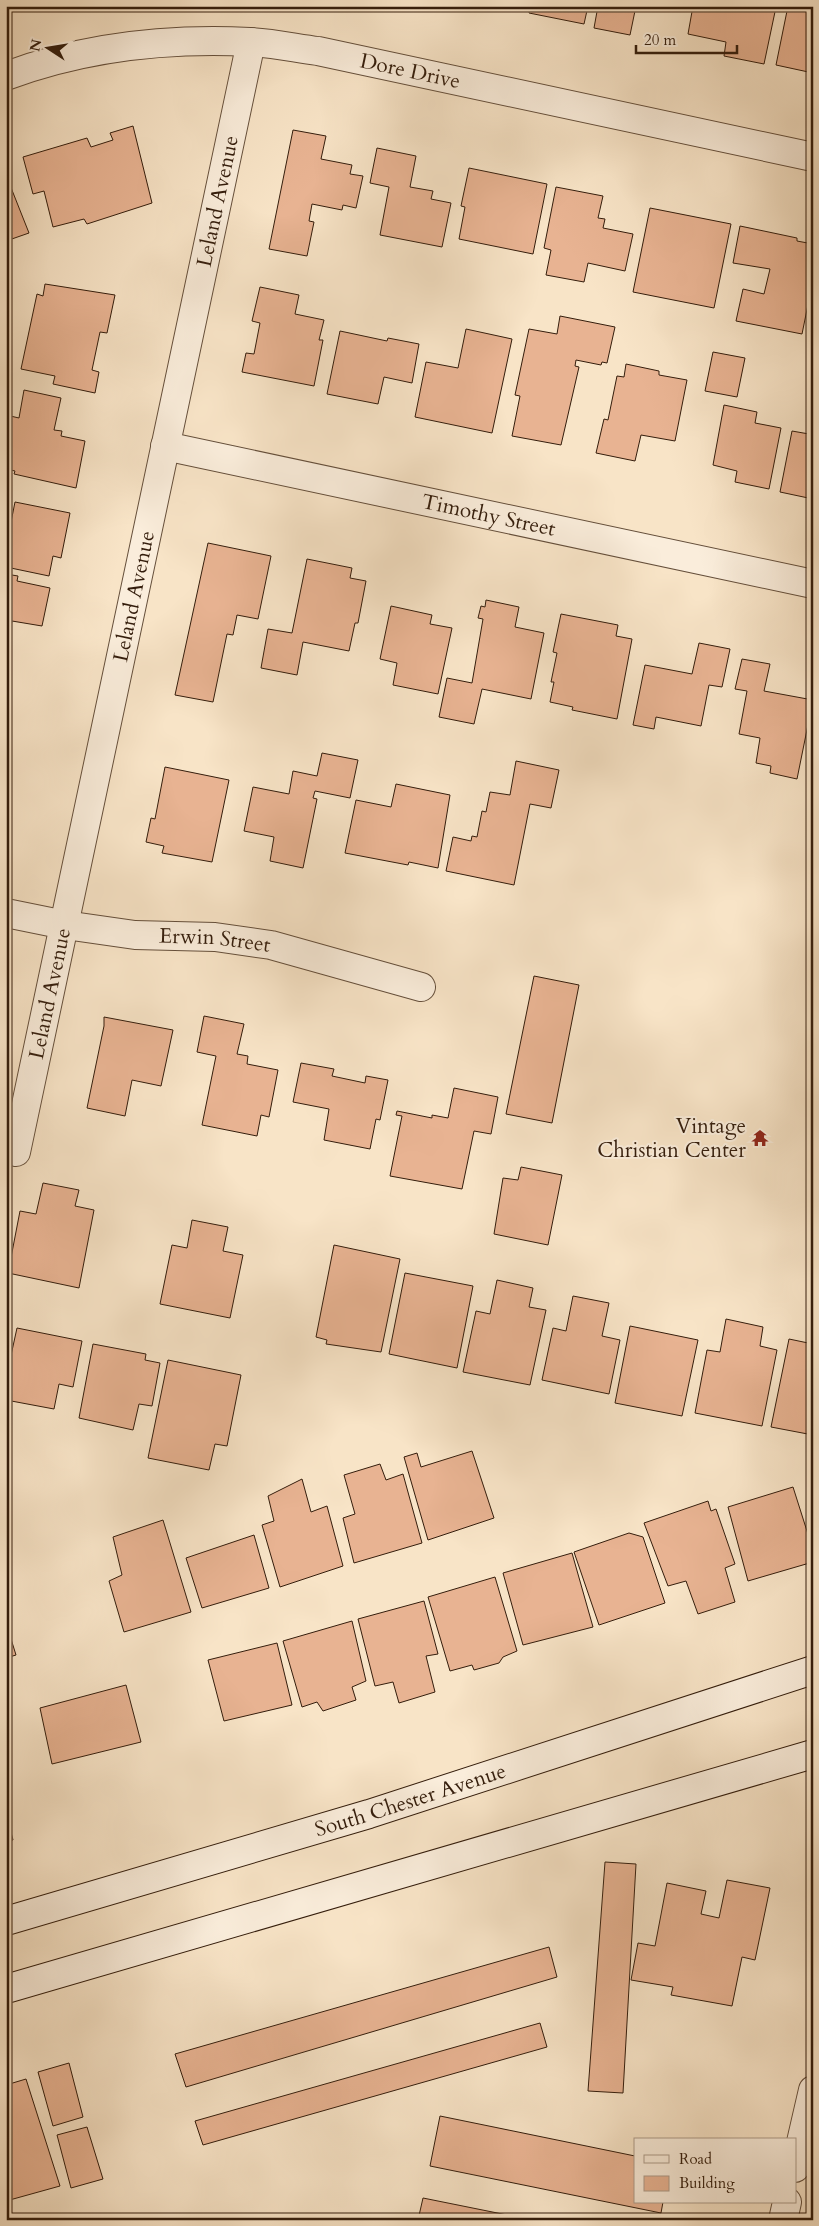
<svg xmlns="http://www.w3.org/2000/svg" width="819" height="2226" font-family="Cardo,serif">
<rect width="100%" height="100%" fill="#f8e4c7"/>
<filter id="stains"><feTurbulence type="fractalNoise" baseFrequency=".004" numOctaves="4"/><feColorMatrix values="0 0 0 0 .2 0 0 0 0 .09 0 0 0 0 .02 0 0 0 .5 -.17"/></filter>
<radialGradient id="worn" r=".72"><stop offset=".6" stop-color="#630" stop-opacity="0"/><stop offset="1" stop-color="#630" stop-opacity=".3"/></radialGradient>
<g fill="#e8b392" stroke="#341d0c">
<polygon points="530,6 588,6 584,24 529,13"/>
<polygon points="598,6 636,6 630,35 594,28"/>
<polygon points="643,6 663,6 662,10"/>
<polygon points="693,6 776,7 764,64 724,56 726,42 688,34"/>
<polygon points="788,6 813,6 813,73 776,65"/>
<polygon points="133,126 152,203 87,224 84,219 53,227 44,191 33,194 23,157 87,138 91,147 113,140 110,133"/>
<polygon points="293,130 326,136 321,159 352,165 350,174 363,176 356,208 343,205 342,210 312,204 309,221 314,222 307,256 269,249"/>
<polygon points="377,148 416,156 410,187 433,191 431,199 451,203 442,247 380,235 389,187 370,183"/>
<polygon points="469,168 547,184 533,254 459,239 465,207 461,206"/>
<polygon points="6,175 29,233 6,241"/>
<polygon points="556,187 603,196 598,218 605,219 603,228 633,234 625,271 588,263 584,282 546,275 551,250 544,248"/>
<polygon points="650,208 731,224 714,308 633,292"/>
<polygon points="740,226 797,238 797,241 813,244 813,280 802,334 736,321 743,289 764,294 770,269 733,263"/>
<polygon points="45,284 115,295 107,333 100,332 92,370 99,372 95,393 53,384 55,376 21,369 37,294 43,296"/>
<polygon points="260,287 299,295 295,314 324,320 319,340 323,340 314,386 242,372 246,353 254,354 260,323 252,321"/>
<polygon points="560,316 615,327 607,363 602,362 601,365 576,360 575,366 579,367 561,445 512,436 520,396 515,395 529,329 557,334"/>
<polygon points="466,329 512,339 492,433 415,417 426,362 458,368"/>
<polygon points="340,331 387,341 388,338 419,344 412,383 384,377 378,404 327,394"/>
<polygon points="713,352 745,358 737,397 705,391"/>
<polygon points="626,364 659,371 659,375 687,380 675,441 641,435 635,461 596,453 604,419 608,420 617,376 624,377"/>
<polygon points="24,390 61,398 54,430 62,431 61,436 85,441 76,488 14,474 15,471 6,469 6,415 19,418"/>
<polygon points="724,405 757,412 755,423 781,428 769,489 735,482 737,471 713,465"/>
<polygon points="813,414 813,499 780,492 792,431 809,434"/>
<polygon points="15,502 70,513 61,558 53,556 49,576 6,567 9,541 6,540 6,527 10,527"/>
<polygon points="208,543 271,556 258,619 237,615 233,635 227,634 213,702 175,695"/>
<polygon points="307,559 352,568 350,578 366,581 358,623 355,623 349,651 303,642 297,675 261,668 268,629 292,633"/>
<polygon points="6,574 18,576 17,581 50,588 42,626 12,621 8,642 6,642"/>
<polygon points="486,600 519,607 515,627 544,633 531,699 482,689 474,724 439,717 447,678 472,683 483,619 478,618 481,606 485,607"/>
<polygon points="391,606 432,615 430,624 452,628 438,694 393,685 397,663 380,659"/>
<polygon points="561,614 618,625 616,636 632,639 617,719 572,710 573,707 550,702 554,682 551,682 557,653 553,652"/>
<polygon points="699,643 730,649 722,687 709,685 701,726 656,717 654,729 633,725 645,665 692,674"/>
<polygon points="742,659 770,664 764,691 813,700 797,779 770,773 771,766 756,763 760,738 739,734 747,691 735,689"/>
<polygon points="322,753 358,760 350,798 315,791 313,798 317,799 303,868 270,861 274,837 244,831 253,787 289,794 293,771 317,776"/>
<polygon points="516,761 559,770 551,808 530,804 514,885 446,871 453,837 471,841 472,836 477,837 482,811 486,812 490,792 510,795"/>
<polygon points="165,767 229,780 212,862 162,853 164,846 146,842 151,818 155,819"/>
<polygon points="396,784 450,795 438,868 409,862 408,865 345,853 356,800 391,807"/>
<polygon points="534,976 579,985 552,1123 506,1114"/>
<polygon points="204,1016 244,1024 237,1054 248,1056 247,1064 278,1070 269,1117 261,1115 257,1136 202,1125 216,1056 197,1052"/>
<polygon points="104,1017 173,1030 161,1086 132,1080 125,1116 87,1108 104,1026"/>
<polygon points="301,1063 334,1069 332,1076 365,1083 366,1076 388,1080 380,1120 376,1119 370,1149 324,1140 329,1109 293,1102"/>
<polygon points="454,1088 498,1097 491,1134 474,1131 462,1189 390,1176 402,1116 396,1115 397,1111 432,1118 432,1115 448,1118"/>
<polygon points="521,1167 562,1175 548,1245 494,1234 503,1178 518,1180"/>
<polygon points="43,1183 79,1190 75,1206 94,1210 79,1288 8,1273 20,1211 36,1214"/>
<polygon points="192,1220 228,1227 223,1251 243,1255 230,1318 160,1304 172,1245 187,1248"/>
<polygon points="334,1245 400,1259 381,1352 326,1344 327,1340 316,1337"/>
<polygon points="405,1273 473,1286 457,1368 389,1354"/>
<polygon points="497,1280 533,1288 529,1307 546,1310 530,1385 463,1372 476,1311 490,1314"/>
<polygon points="573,1296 609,1303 602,1336 620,1340 609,1394 542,1380 553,1328 566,1331"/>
<polygon points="726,1319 763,1327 760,1346 777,1350 762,1426 695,1413 707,1350 720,1352"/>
<polygon points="630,1326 698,1340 682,1416 615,1403"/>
<polygon points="17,1328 82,1341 73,1387 59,1384 54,1409 6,1400 6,1378"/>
<polygon points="789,1339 813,1344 813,1435 771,1427"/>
<polygon points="93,1344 146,1354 145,1360 160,1363 152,1406 139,1404 133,1430 79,1418"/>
<polygon points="168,1360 241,1375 227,1446 215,1444 209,1470 148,1458"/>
<polygon points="472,1451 494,1518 428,1540 404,1457 417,1453 421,1467"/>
<polygon points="380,1464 386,1480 403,1474 422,1543 354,1563 343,1518 355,1514 344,1475"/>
<polygon points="302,1479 311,1512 327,1506 343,1566 280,1587 262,1525 274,1521 268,1496"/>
<polygon points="793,1487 813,1550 813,1562 748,1581 728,1507"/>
<polygon points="708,1501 711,1511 716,1509 735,1564 725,1568 735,1602 698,1614 686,1581 668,1586 644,1523"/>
<polygon points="163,1520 191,1612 124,1632 109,1581 122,1575 113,1537"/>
<polygon points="629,1533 643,1537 665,1603 599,1625 574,1552"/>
<polygon points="254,1535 269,1588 202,1608 186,1558"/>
<polygon points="572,1553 593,1627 523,1645 503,1573"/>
<polygon points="495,1577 517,1651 503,1657 499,1663 474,1670 472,1665 450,1671 428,1597"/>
<polygon points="424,1601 438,1654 426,1656 435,1692 399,1703 393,1682 375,1686 358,1619"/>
<polygon points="352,1621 366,1681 352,1687 356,1700 323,1711 317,1702 302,1707 283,1641"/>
<polygon points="6,1623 16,1655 6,1658"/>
<polygon points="277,1643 292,1705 224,1721 208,1660"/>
<polygon points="126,1685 141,1742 52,1764 40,1708"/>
<polygon points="6,1813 13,1840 6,1842"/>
<polygon points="605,1862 636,1864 623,2093 588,2091"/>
<polygon points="727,1880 770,1888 755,1960 742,1957 732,2006 671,1995 673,1987 631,1980 638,1943 655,1946 667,1883 706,1891 701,1914 719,1918"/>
<polygon points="549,1947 557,1977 186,2087 175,2054"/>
<polygon points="540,2023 547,2047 203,2145 195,2121"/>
<polygon points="69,2063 83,2117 53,2126 38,2072"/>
<polygon points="26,2079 60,2186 6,2201 6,2085"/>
<polygon points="440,2116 635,2156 635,2202 663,2202 661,2213 430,2166"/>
<polygon points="87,2127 103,2179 71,2188 57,2135"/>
<polygon points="423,2198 532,2220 418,2220"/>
<polygon points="36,2215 37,2220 19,2220"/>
</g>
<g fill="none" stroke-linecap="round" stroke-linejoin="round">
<g stroke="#654f3b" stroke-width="30">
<g id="minor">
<path id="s1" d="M6,76C84,47 167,38 250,42C272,43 295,48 318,51L813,157"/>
<path id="s2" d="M165,446L813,584"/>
<path id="s3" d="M6,913L65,925L135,935L215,937L271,945L421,987"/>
<path id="s4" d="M16,1152L251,42"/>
</g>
</g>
<g stroke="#654f3b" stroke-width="30">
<g id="tertiary">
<polyline points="795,2168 813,2090"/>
<polyline points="783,2220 787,2202"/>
</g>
</g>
<g stroke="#341d0c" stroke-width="30">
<g id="secondary">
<path id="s5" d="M6,1921L369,1814L813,1670"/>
<polyline points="6,1989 813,1754"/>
</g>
</g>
<use href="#minor" stroke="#faeddb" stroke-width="28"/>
<use href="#tertiary" stroke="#faeddb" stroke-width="28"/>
<use href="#secondary" stroke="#faeddb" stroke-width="28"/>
</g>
<defs>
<g id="temple-bare" transform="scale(1.35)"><path d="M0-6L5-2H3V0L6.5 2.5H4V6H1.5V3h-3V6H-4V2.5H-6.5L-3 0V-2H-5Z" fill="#8f2418" stroke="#faeddb" stroke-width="2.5" paint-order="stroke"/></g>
</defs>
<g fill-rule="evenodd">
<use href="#temple-bare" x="760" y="1138"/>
</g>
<g text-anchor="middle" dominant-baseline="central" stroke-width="4" stroke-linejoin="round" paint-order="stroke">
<g font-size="21" fill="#341d0c" stroke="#faeddb">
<text stroke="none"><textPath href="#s1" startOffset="411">Dore Drive</textPath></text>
<text stroke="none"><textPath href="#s4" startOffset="972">Leland Avenue</textPath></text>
<text stroke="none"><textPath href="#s2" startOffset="331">Timothy Street</textPath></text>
<text stroke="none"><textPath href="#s4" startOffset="568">Leland Avenue</textPath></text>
<text stroke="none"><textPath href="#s3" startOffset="211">Erwin Street</textPath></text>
<text stroke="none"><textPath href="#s4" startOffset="162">Leland Avenue</textPath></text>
<text stroke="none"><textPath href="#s5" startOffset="422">South Chester Avenue</textPath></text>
</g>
<g font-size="21" fill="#341d0c" stroke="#faeddb" text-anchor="end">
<text x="746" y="1126">Vintage<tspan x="746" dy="24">Christian Center</tspan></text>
</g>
</g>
<rect width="819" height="2226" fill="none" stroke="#f8e4c7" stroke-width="25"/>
<rect x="8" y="8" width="804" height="2211" fill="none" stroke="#341d0c" stroke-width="2.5"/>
<rect x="12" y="12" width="794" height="2201" fill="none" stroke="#341d0c"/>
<rect x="634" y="2138" width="162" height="65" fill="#faeddb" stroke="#ab9a88"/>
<rect x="644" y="2155" width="25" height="8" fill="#faeddb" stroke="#ab9a88"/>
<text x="679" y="2164" font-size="15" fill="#341d0c">Road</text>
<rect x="644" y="2176" width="25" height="15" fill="#e8b392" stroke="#ab9a88"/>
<text x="679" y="2188" font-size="15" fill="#341d0c">Building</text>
<g transform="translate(48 48) rotate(282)" stroke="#faeddb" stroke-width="4" paint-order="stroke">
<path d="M0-4L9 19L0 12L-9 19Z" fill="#341d0c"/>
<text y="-8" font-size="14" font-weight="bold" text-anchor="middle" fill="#341d0c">N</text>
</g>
<path d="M636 45v8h101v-8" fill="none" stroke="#341d0c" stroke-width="2.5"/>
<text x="644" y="45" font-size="15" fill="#341d0c" stroke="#faeddb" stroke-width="4" paint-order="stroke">20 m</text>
<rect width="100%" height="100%" filter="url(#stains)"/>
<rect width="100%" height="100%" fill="url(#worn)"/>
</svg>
